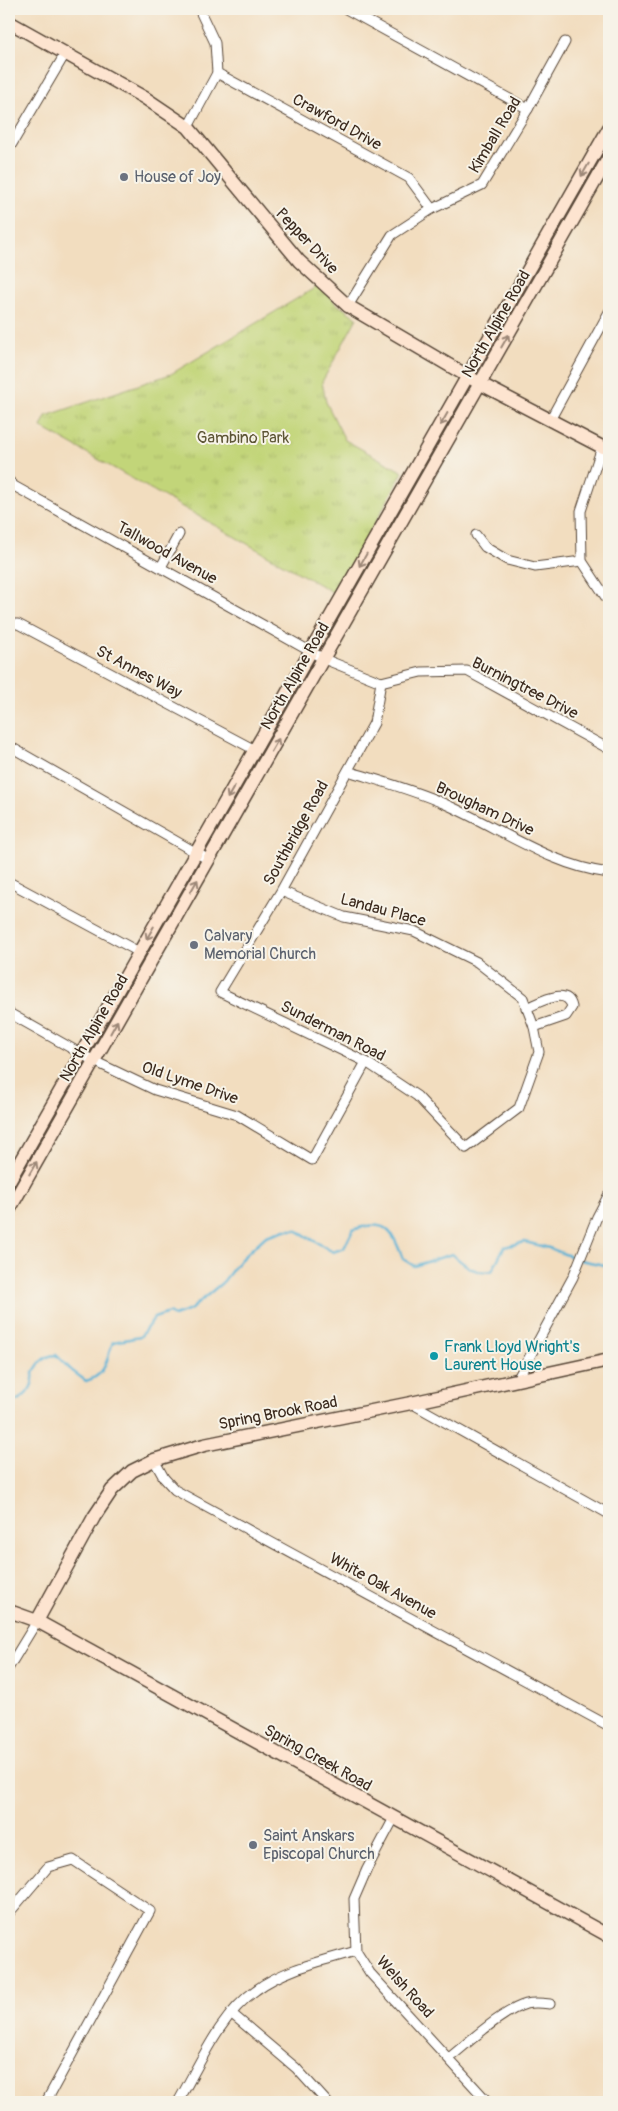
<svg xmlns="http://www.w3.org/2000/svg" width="618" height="2111" font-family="Pangolin,sans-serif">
<defs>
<pattern id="grass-tufts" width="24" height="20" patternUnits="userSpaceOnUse" patternTransform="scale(1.25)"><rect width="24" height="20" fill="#c2d579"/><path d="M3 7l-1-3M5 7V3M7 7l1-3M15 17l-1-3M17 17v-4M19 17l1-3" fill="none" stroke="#a8b768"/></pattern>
</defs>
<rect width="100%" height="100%" fill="#f7f3e8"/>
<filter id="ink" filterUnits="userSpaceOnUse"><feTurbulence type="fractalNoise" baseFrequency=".02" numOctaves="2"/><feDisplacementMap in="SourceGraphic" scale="10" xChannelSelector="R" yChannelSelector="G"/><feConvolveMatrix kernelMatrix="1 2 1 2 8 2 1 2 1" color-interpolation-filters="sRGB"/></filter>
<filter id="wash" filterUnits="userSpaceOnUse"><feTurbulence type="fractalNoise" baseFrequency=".0096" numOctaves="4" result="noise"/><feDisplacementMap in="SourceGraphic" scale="20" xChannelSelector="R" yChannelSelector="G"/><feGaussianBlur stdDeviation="1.12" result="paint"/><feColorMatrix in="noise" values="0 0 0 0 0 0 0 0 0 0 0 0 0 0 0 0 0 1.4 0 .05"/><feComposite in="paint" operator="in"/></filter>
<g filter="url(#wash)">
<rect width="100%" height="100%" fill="#f2ddbf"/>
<polygon fill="url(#grass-tufts)" stroke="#7e804c" points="323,283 334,302 357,318 322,382 326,402 345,440 403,472 336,594 41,427 46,416 171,374"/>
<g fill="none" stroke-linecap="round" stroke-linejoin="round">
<path stroke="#57b1d5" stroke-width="2.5" d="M9,1403C23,1400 35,1389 33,1373C40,1362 43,1356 56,1355L71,1370L86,1381C107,1375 106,1360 113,1342L140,1337L154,1318L169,1313L174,1316L190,1310L223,1282L240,1260L266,1236L285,1230H296L333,1252L344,1248L353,1230C386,1218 392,1230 403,1259L414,1266L452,1254C465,1265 475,1275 492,1271L504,1247L525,1242L549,1248L580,1260L609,1266"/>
</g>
</g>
<g filter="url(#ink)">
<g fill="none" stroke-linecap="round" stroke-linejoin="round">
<g stroke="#564536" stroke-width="11">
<g id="street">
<polyline points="346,9 528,109"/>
<polyline points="217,73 409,178 432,209"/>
<polyline points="188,127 217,73 215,43 199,9"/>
<polyline points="9,149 65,54"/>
<polyline points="348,306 392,235 432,209 482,185 528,109 565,42"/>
<polyline points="550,420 609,312"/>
<polyline points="602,447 581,511 582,561 605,596 609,600"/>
<polyline points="9,481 14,486 324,659 381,682 421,672 467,671 609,749"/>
<polyline points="476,535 485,547 507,560 535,567 582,561"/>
<polyline points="161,567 179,534"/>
<polyline points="9,624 18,624 255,750"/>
<polyline points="9,746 209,860"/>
<path d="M348,771C380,781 414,790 445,804C500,828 549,865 609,873"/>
<polyline points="9,882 139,952"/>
<polyline points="281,891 344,917 414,931 477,962 523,998 534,1027 539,1052 519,1108 466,1148 417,1096 366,1062 220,992 281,891 374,723 381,682"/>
<path d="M526,1008C539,1003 567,985 572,1007L566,1016L534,1027"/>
<polyline points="9,1013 94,1061 155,1090 237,1115 312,1160 366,1062"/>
<polyline points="517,1380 573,1277 597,1217 609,1194"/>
<polyline points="411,1403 609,1514"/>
<polyline points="154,1460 164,1478 175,1490 609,1726"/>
<polyline points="9,1667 37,1621"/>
<polyline points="394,1818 367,1869 354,1899 356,1951 370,1973 488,2102"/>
<polyline points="9,1913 48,1867 73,1860 150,1911 46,2102"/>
<polyline points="231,2013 296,2068 327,2102"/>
<path d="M449,2058C469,2042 502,2011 526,2004C534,2002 542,2003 550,2004"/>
<path d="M178,2102C200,2064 219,2016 256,1990C284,1969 323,1961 356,1951"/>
</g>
</g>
<g stroke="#564536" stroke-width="15">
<g id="secondary">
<polyline points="9,22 145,98 188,127 299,261 348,306 481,384 602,447 609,448"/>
<polyline points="9,1181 609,128"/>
<polyline points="9,1210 609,157"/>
<polyline points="9,1611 37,1621 609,1936"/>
<polyline points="37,1621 94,1517 112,1490 132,1471 154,1460 204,1445 411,1403 609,1360"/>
</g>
</g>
<use href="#street" stroke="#fff" stroke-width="9"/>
<use href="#secondary" stroke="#fde4d0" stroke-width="12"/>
</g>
<defs><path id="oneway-shaft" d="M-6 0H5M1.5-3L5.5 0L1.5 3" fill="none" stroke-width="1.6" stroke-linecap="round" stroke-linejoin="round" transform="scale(1.25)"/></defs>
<g stroke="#9c8777">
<use href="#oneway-shaft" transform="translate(585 170) rotate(120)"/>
<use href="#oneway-shaft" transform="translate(505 341) rotate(-60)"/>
<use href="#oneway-shaft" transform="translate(444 419) rotate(120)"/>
<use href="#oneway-shaft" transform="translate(363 560) rotate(120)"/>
<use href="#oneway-shaft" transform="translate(275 745) rotate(-60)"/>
<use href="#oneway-shaft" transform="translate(231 792) rotate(120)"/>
<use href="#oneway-shaft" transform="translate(194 886) rotate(-60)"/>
<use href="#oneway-shaft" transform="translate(150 933) rotate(120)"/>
<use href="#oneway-shaft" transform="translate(114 1027) rotate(-61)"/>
<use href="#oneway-shaft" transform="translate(33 1168) rotate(-60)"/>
</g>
</g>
<g fill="#6b7280" stroke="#f7f3e8" stroke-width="2">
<circle cx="124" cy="177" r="5"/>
<circle cx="194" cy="945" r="5"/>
<circle cx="253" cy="1845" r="5"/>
</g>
<circle fill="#0f9aa8" stroke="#f7f3e8" stroke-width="2" cx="434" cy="1356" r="5"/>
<g text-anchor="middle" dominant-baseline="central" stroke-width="4" stroke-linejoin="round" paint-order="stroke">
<g font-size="16" fill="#3b2a1e" stroke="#f7f3e8">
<text transform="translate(337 122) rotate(29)">Crawford Drive</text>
<text transform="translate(495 135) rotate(-59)">Kimball Road</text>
<text transform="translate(307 241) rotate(47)">Pepper Drive</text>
<text transform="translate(496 324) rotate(-60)">North Alpine Road</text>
<text transform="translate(167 553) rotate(29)">Tallwood Avenue</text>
<text transform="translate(139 672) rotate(28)">St Annes Way</text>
<text transform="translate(295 676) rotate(-60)">North Alpine Road</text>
<text transform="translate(525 688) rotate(27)">Burningtree Drive</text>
<text transform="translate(485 809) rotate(25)">Brougham Drive</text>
<text transform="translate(296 833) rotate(-61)">Southbridge Road</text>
<text transform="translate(383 910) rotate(15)">Landau Place</text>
<text transform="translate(94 1028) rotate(-60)">North Alpine Road</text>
<text transform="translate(333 1031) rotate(27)">Sunderman Road</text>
<text transform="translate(190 1083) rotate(19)">Old Lyme Drive</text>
<text transform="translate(278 1413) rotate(-11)">Spring Brook Road</text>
<text transform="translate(383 1586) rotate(29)">White Oak Avenue</text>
<text transform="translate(318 1758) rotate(29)">Spring Creek Road</text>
<text transform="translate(405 1987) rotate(48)">Welsh Road</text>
</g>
<g font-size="16" fill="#5b616d" stroke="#f7f3e8" text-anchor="start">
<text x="134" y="177">House of Joy</text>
<text x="204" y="936">Calvary<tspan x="204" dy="18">Memorial Church</tspan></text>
<text x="263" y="1836">Saint Anskars<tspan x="263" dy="18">Episcopal Church</tspan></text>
</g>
<g font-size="16" fill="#5d5535" stroke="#f7f3e8">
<text x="243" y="438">Gambino Park</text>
</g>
<g font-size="16" fill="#0d838f" stroke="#f7f3e8" text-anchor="start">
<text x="444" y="1347">Frank Lloyd Wright's<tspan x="444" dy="18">Laurent House</tspan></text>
</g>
</g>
<rect width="618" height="2111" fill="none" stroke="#f7f3e8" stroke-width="30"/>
</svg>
